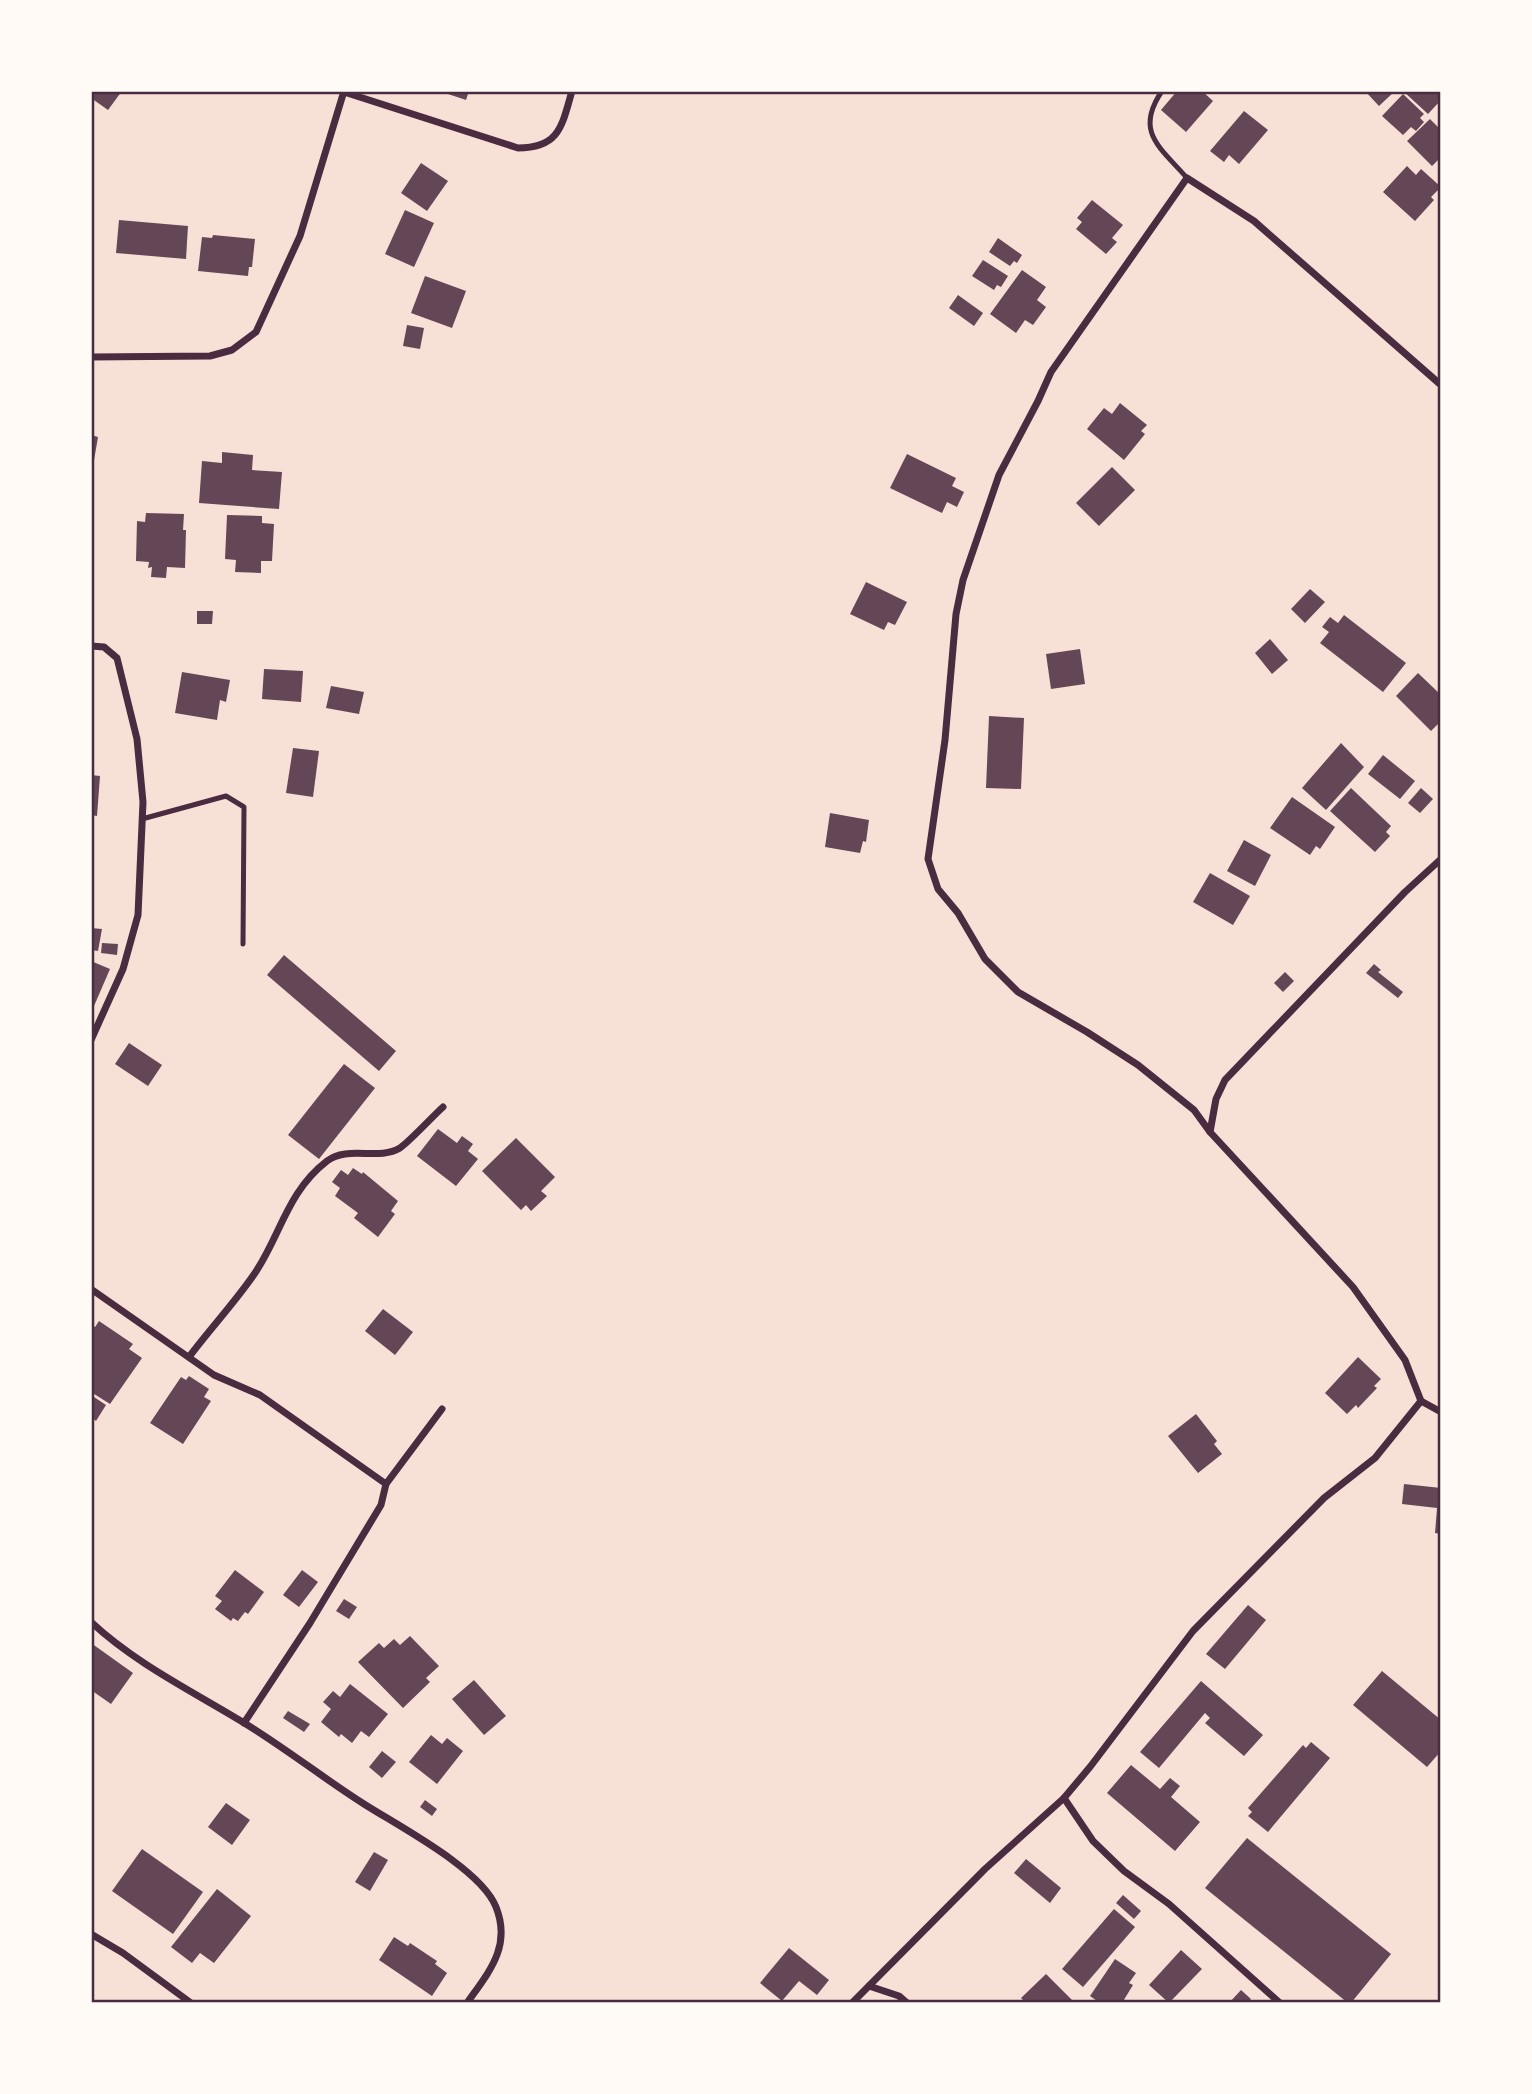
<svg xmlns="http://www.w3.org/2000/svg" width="1532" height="2094" font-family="Poppins,sans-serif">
<rect width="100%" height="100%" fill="#f7e1d7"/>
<g fill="#644757">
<polygon points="91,91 122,91 108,110 91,98"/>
<polygon points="439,91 469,91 466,100"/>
<polygon points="1177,91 1202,91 1213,101 1186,132 1161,110"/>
<polygon points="1365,91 1395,91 1379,106"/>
<polygon points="1403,91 1441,91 1441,100 1428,114"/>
<polygon points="1403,94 1424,114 1420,118 1424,122 1416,131 1411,127 1403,135 1382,116"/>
<polygon points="1244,111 1268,130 1239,164 1229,155 1224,162 1210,151"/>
<polygon points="1430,119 1439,128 1441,126 1441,157 1432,166 1407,141"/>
<polygon points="421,163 448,181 427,211 401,193"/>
<polygon points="1407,166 1416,175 1421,169 1441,187 1431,197 1434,200 1415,221 1383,192"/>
<polygon points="1092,200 1123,225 1112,238 1117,242 1106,254 1076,229 1082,222 1077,218"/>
<polygon points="405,210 434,223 414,267 385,254"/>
<polygon points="119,220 188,226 186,259 116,253"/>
<polygon points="213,235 255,239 252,267 249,267 248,276 198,271 202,237 212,238"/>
<polygon points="998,238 1022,255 1017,263 1014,261 1010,266 989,252"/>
<polygon points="983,260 1008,276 1001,287 997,285 994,290 972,276"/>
<polygon points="1022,270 1046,287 1037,300 1046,307 1033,325 1025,320 1016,333 990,314"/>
<polygon points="425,276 466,291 452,328 411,313"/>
<polygon points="958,295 983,313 974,326 949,308"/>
<polygon points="407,325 424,328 420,349 403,346"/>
<polygon points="1120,403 1147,425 1141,431 1145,434 1124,460 1087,429 1104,408 1112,414"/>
<polygon points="91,435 98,437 92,472 91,472"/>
<polygon points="222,452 253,455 252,470 282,472 279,509 199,503 202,461 222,463"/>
<polygon points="907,454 956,478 952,486 964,492 957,507 947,502 942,513 890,488"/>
<polygon points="1112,467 1135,490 1099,526 1076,503"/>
<polygon points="146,513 184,514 183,530 186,530 185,568 167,567 166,578 151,577 152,567 148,568 149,562 136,561 137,521 145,522"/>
<polygon points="227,515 262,516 262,523 274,524 272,561 261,561 261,573 235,572 236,560 225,559"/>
<polygon points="866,582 907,602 895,625 888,622 884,630 850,614"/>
<polygon points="1310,589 1325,602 1305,623 1291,609"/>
<polygon points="197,611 213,611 212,624 197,624"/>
<polygon points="1344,615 1406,663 1383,692 1320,643 1329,632 1322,627 1330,617 1338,623"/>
<polygon points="1270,639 1288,660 1272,674 1255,653"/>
<polygon points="1080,649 1085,684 1051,689 1046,654"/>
<polygon points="264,669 303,671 301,702 262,699"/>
<polygon points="182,672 230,680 226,702 220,700 217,720 175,713"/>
<polygon points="1418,673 1441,695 1441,721 1431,731 1396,696"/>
<polygon points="331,686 364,692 359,714 326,708"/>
<polygon points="989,716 1024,718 1021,789 986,788"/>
<polygon points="1341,743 1364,767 1326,810 1302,788"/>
<polygon points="293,748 319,751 313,797 286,793"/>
<polygon points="1383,755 1415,781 1400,799 1368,774"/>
<polygon points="91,775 100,776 97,816 91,815"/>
<polygon points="1351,788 1391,826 1386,832 1390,836 1375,852 1330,811"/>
<polygon points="1421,788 1433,799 1420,813 1408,803"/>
<polygon points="1292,797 1335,827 1320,849 1316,846 1310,855 1270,828"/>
<polygon points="830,813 869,820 866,842 863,841 860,853 825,847"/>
<polygon points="1244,840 1271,855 1255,886 1227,871"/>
<polygon points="1210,873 1250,896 1233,925 1193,902"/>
<polygon points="91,928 102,929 98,951 91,950"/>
<polygon points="102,943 118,944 117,955 101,953"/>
<polygon points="284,955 396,1051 379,1071 267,975"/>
<polygon points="91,961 110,969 94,1006 91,1004"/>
<polygon points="1374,964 1381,970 1378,972 1403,992 1398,998 1366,973"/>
<polygon points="1285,972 1294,981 1283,992 1274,983"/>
<polygon points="129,1043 162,1065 148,1086 115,1064"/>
<polygon points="344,1064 375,1088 319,1159 288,1135"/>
<polygon points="438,1129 457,1143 462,1136 473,1144 468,1151 478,1159 456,1186 417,1156"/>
<polygon points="516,1138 555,1177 541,1191 547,1196 531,1211 526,1205 521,1210 482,1171"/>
<polygon points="353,1168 362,1174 363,1172 398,1201 391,1211 395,1214 378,1237 354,1218 358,1213 335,1196 340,1188 332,1182 341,1170 348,1175"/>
<polygon points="383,1309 413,1332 395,1355 365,1331"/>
<polygon points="99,1321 133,1344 129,1349 142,1358 110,1404 91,1392 91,1325 95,1327"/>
<polygon points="1358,1357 1381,1379 1374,1386 1377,1388 1358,1408 1356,1405 1347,1414 1325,1393"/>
<polygon points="189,1376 209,1389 204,1397 211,1401 183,1444 150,1423 181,1377 186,1380"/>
<polygon points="91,1395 106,1405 96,1421 91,1417"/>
<polygon points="1196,1414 1217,1441 1214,1444 1222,1454 1198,1473 1168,1436"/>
<polygon points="1404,1484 1441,1488 1441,1534 1435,1533 1437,1508 1402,1504"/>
<polygon points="235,1570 264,1592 248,1614 245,1612 238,1621 233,1618 231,1621 215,1609 222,1601 215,1596"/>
<polygon points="302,1570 318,1582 299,1607 283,1595"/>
<polygon points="344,1599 357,1607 349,1619 336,1611"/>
<polygon points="1248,1605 1266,1620 1225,1669 1206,1654"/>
<polygon points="410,1636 439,1666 426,1678 430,1682 403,1708 358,1662 379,1643 384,1648 394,1639 400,1645"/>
<polygon points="91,1643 133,1673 111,1704 91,1690"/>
<polygon points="1382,1671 1441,1720 1441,1751 1427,1767 1353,1705"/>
<polygon points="474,1680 506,1716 484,1735 452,1699"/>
<polygon points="1201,1681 1263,1735 1244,1756 1205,1723 1210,1718 1205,1713 1159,1768 1140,1752"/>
<polygon points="350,1684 388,1714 369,1737 361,1731 352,1743 341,1734 339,1737 321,1722 331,1709 323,1702 333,1691 340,1697"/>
<polygon points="288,1711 310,1724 304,1732 283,1718"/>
<polygon points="431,1735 442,1744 447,1738 463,1751 437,1784 409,1762"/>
<polygon points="1311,1742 1330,1758 1268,1832 1248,1816 1252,1812 1248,1808 1303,1745 1306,1748"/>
<polygon points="382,1751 396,1762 382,1778 369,1767"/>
<polygon points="1131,1765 1160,1789 1170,1778 1180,1786 1171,1797 1200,1822 1175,1851 1107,1793"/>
<polygon points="425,1800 437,1809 432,1816 420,1807"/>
<polygon points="226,1803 250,1820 232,1845 208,1827"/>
<polygon points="1247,1838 1391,1954 1351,2003 1348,2003 1205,1888"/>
<polygon points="142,1849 203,1892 173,1934 112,1891"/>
<polygon points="374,1852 388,1860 370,1891 355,1882"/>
<polygon points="1026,1859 1061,1888 1050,1903 1014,1873"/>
<polygon points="217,1889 251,1916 214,1963 200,1953 192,1963 171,1947"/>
<polygon points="1123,1895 1141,1911 1134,1919 1116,1903"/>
<polygon points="1114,1909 1135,1927 1083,1987 1062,1969"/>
<polygon points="394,1937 408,1946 410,1943 437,1961 435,1964 447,1973 432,1996 379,1960"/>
<polygon points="789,1948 829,1980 817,1995 799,1981 782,2001 760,1983"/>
<polygon points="1181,1950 1202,1969 1169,2003 1149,1985"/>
<polygon points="1115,1959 1136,1973 1129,1983 1133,1985 1122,2003 1100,2003 1090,1996"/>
<polygon points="1046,1974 1073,2001 1071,2003 1026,2003 1021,1998"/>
<polygon points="1241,1990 1251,1999 1247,2003 1229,2003"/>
</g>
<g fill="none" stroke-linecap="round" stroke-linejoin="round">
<g stroke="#4a2c40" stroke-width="5">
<path d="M1162,91C1134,132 1160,147 1187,178"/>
<polyline points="142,819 226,796 244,807 243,944"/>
</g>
<g stroke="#4a2c40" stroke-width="7">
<path d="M344,92L518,148C560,148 562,125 572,91"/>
<polyline points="91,357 210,356 232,350 256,332 300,236 344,91"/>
<polyline points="91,646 104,647 117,658 137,739 143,802 138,915 123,969 91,1040"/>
<polyline points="1210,1132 1194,1110 1138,1065 1087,1032 1018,992 985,959 958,913 938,889 928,859 945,740 956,614 963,580 999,475 1038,401 1051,372 1187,178 1254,221 1441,385"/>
<polyline points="91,1289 214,1375 260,1395 386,1484"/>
<path d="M189,1357C210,1329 236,1301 255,1273C281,1234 287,1192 327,1161C348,1145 378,1161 400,1148C410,1141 432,1117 443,1107"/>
<polyline points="1421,1401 1441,1412"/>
<path d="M91,1622C135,1663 190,1690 241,1721C284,1747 323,1778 364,1804C400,1827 481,1869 496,1907C512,1947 488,1973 467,2003"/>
<polyline points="244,1723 310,1623 381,1505 386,1484 442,1409"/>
<polyline points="91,1934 123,1953 191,2003"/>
<polyline points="869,1986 899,1996 907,2003"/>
<polyline points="852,2003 985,1869 1064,1798"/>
<polyline points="1280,2003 1169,1904 1124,1871 1093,1841 1064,1798 1090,1767 1193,1631 1324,1498 1375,1458 1421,1401 1405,1360 1353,1287 1210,1132 1216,1099 1225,1080 1405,892 1441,859"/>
</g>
</g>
<rect width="1532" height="2094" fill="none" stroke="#fffaf5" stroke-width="186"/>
<rect x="93" y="93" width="1346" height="1908" fill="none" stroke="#4a2c40" stroke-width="2.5"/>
</svg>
